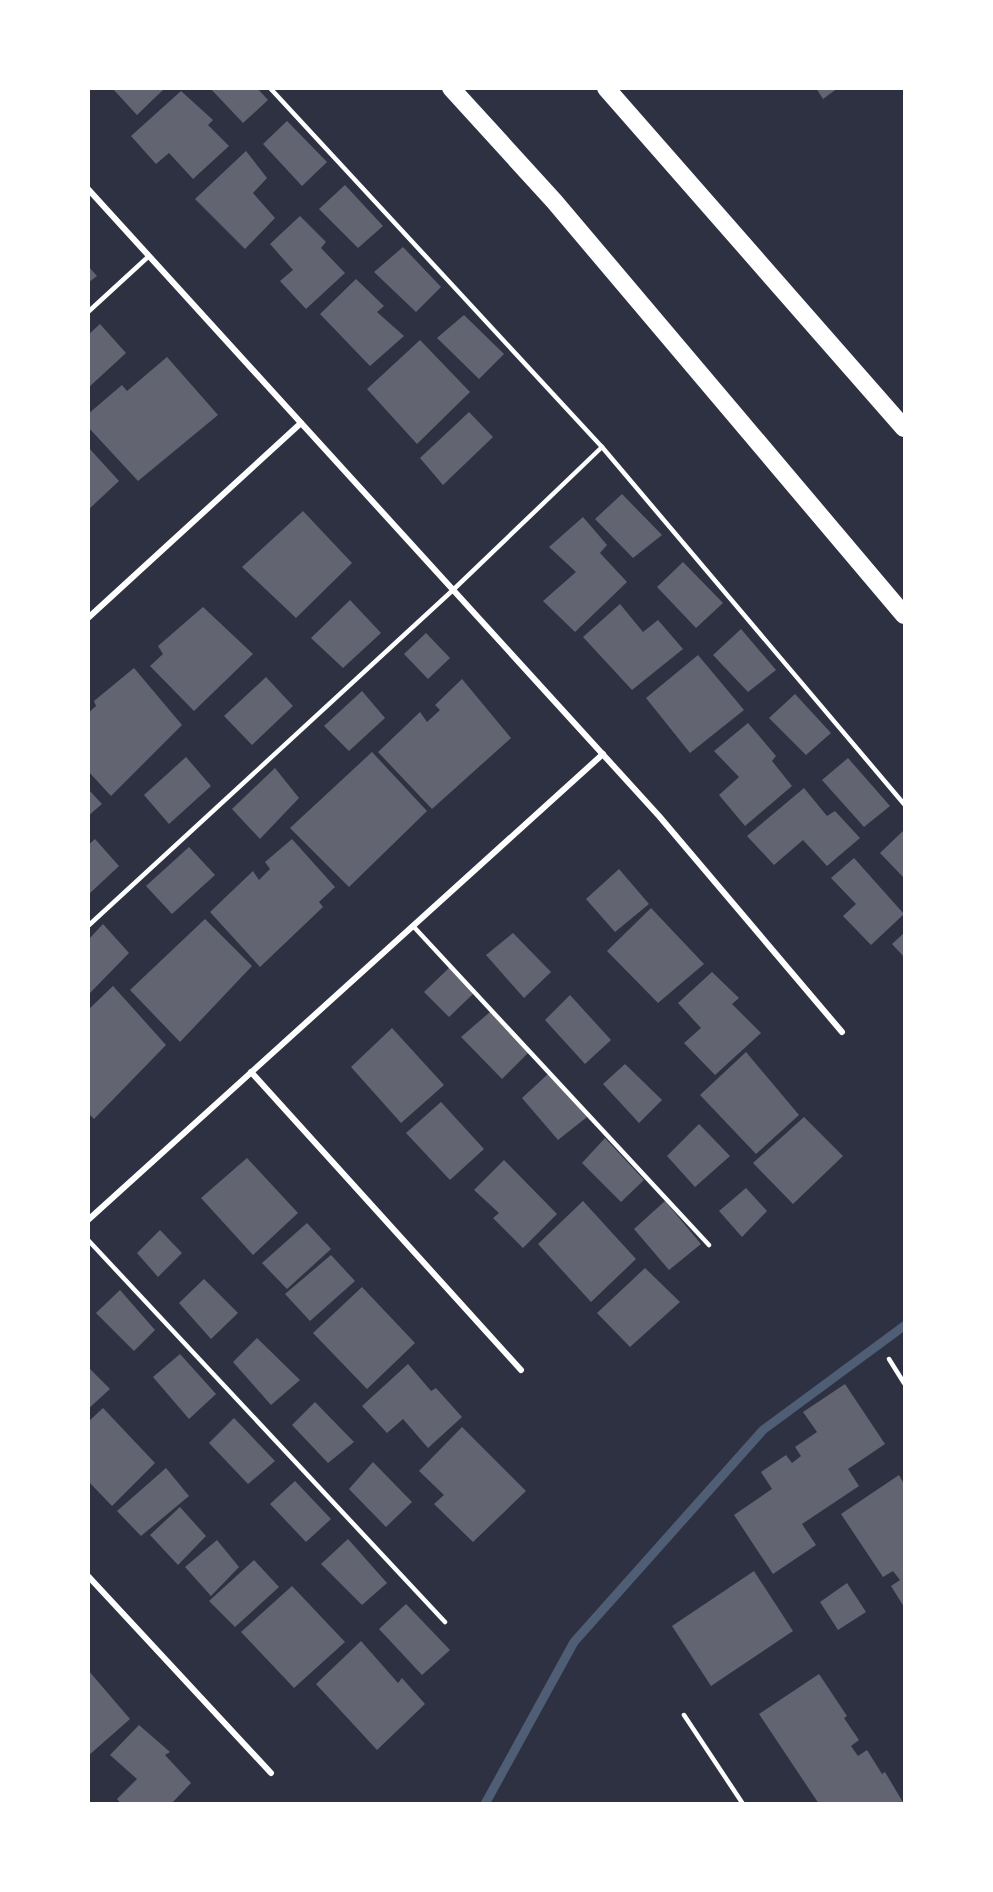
<svg xmlns="http://www.w3.org/2000/svg" width="993" height="1892" font-family="'PT Sans',sans-serif">
<rect width="100%" height="100%" fill="#2d3142"/>
<g fill="none" stroke-linecap="round" stroke-linejoin="round">
<polyline stroke="#4f5d75" stroke-width="9" points="485,1804 574,1642 763,1430 904,1326"/>
</g>
<g fill="#626471">
<polygon points="112,88 165,88 137,115"/>
<polygon points="210,88 257,88 268,100 243,123"/>
<polygon points="816,88 838,88 823,99"/>
<polygon points="181,91 213,120 208,125 229,146 193,179 169,153 156,164 131,136"/>
<polygon points="287,121 327,162 302,186 263,144"/>
<polygon points="246,151 267,178 253,193 275,218 245,249 195,199"/>
<polygon points="345,185 383,226 358,248 319,209"/>
<polygon points="300,216 326,242 321,248 345,273 306,309 280,281 293,270 270,244"/>
<polygon points="403,247 441,287 416,312 374,272"/>
<polygon points="88,266 97,276 88,283"/>
<polygon points="356,279 384,306 377,312 404,336 370,366 320,314"/>
<polygon points="464,315 504,354 479,379 437,338"/>
<polygon points="100,324 126,353 88,388 88,335"/>
<polygon points="420,340 470,392 417,444 367,389"/>
<polygon points="167,357 218,415 138,481 88,427 88,414 122,385 127,391"/>
<polygon points="469,412 493,437 443,485 420,458"/>
<polygon points="88,447 119,481 88,510"/>
<polygon points="622,494 662,535 633,558 595,519"/>
<polygon points="303,511 352,563 296,618 242,567"/>
<polygon points="583,517 607,545 600,553 627,582 575,632 543,601 576,572 549,547"/>
<polygon points="683,562 723,603 696,628 657,587"/>
<polygon points="350,600 381,633 343,668 311,638"/>
<polygon points="620,604 643,632 658,620 683,649 632,690 583,637"/>
<polygon points="203,607 253,654 194,711 150,666 163,654 158,646"/>
<polygon points="741,629 776,670 748,692 713,655"/>
<polygon points="426,633 450,658 428,679 404,654"/>
<polygon points="698,655 744,710 690,753 646,698"/>
<polygon points="134,668 182,725 111,796 88,771 88,713 96,706 94,701"/>
<polygon points="266,677 293,706 252,745 224,716"/>
<polygon points="462,679 511,738 432,809 378,752 420,712 427,722 440,710 435,705"/>
<polygon points="362,691 385,718 349,751 324,726"/>
<polygon points="795,694 831,733 806,755 769,718"/>
<polygon points="748,723 776,756 772,761 792,786 745,826 719,795 739,777 714,751"/>
<polygon points="372,752 427,811 349,887 290,828"/>
<polygon points="186,757 211,786 169,824 144,795"/>
<polygon points="848,758 890,806 864,827 822,780"/>
<polygon points="275,768 299,798 260,839 232,809"/>
<polygon points="804,788 827,816 835,811 860,838 827,866 803,840 774,865 747,836"/>
<polygon points="88,789 102,804 88,816"/>
<polygon points="904,830 904,878 880,853"/>
<polygon points="95,839 119,866 88,895 88,845"/>
<polygon points="292,839 335,887 319,902 323,907 260,967 210,912 253,871 259,880 270,869 265,862"/>
<polygon points="189,847 215,875 172,914 146,886"/>
<polygon points="854,858 904,914 871,945 843,916 856,904 831,878"/>
<polygon points="619,869 649,904 615,932 586,899"/>
<polygon points="651,908 704,964 658,1003 607,951"/>
<polygon points="205,919 252,966 180,1042 130,990"/>
<polygon points="103,924 129,953 90,993 88,940"/>
<polygon points="513,933 551,972 524,998 486,955"/>
<polygon points="904,933 904,957 892,944"/>
<polygon points="450,967 474,993 449,1017 424,992"/>
<polygon points="712,972 739,998 732,1004 761,1033 715,1075 684,1043 701,1028 678,1003"/>
<polygon points="113,986 166,1045 94,1119 88,1113 88,1010"/>
<polygon points="570,995 611,1040 585,1064 545,1020"/>
<polygon points="490,1012 529,1052 502,1079 461,1037"/>
<polygon points="392,1028 444,1085 401,1123 351,1067"/>
<polygon points="746,1052 799,1115 756,1154 700,1095"/>
<polygon points="625,1064 662,1100 639,1123 603,1084"/>
<polygon points="548,1074 587,1117 558,1140 522,1098"/>
<polygon points="441,1102 484,1149 450,1180 406,1133"/>
<polygon points="804,1117 843,1156 793,1204 753,1163"/>
<polygon points="699,1124 730,1156 695,1187 667,1156"/>
<polygon points="605,1138 644,1180 621,1202 582,1163"/>
<polygon points="247,1158 298,1213 253,1255 201,1198"/>
<polygon points="504,1160 557,1214 523,1248 493,1218 499,1213 474,1190"/>
<polygon points="746,1188 767,1211 742,1237 719,1211"/>
<polygon points="583,1201 636,1259 591,1302 538,1244"/>
<polygon points="665,1201 701,1244 669,1270 634,1229"/>
<polygon points="307,1223 331,1249 287,1289 262,1263"/>
<polygon points="160,1230 182,1253 158,1277 137,1253"/>
<polygon points="331,1255 355,1281 310,1321 285,1294"/>
<polygon points="645,1268 680,1302 630,1347 597,1313"/>
<polygon points="204,1279 238,1313 211,1339 179,1303"/>
<polygon points="362,1287 415,1343 367,1389 313,1333"/>
<polygon points="120,1290 155,1330 134,1351 96,1313"/>
<polygon points="257,1338 300,1380 271,1405 233,1362"/>
<polygon points="180,1354 216,1394 189,1419 153,1377"/>
<polygon points="408,1364 431,1391 436,1388 462,1417 428,1448 403,1419 387,1433 362,1406"/>
<polygon points="88,1367 110,1389 88,1409"/>
<polygon points="845,1384 885,1444 848,1469 859,1486 802,1524 816,1545 773,1574 734,1515 772,1489 761,1472 786,1455 792,1463 801,1456 795,1447 817,1432 803,1412"/>
<polygon points="315,1402 354,1442 328,1463 292,1425"/>
<polygon points="103,1408 155,1463 112,1506 88,1481 88,1422"/>
<polygon points="234,1418 275,1461 248,1484 209,1443"/>
<polygon points="462,1427 526,1491 473,1542 434,1504 444,1495 419,1471"/>
<polygon points="373,1462 412,1502 386,1527 349,1489"/>
<polygon points="166,1468 189,1496 141,1536 117,1511"/>
<polygon points="899,1475 904,1484 904,1607 891,1586 900,1580 893,1571 883,1577 841,1514"/>
<polygon points="295,1481 331,1519 306,1542 270,1504"/>
<polygon points="180,1507 206,1536 178,1565 150,1535"/>
<polygon points="348,1539 387,1583 362,1605 321,1564"/>
<polygon points="217,1540 239,1567 211,1596 185,1567"/>
<polygon points="254,1560 279,1587 235,1627 209,1601"/>
<polygon points="754,1571 793,1631 711,1686 672,1626"/>
<polygon points="847,1583 866,1612 838,1630 820,1602"/>
<polygon points="292,1586 345,1642 294,1688 241,1632"/>
<polygon points="406,1604 450,1650 422,1675 379,1629"/>
<polygon points="361,1641 398,1683 402,1678 425,1704 377,1750 316,1684"/>
<polygon points="88,1670 130,1719 88,1756"/>
<polygon points="819,1674 847,1716 844,1718 859,1740 851,1746 858,1756 867,1750 882,1774 885,1772 904,1804 819,1804 759,1714"/>
<polygon points="139,1725 170,1752 165,1755 191,1783 171,1804 121,1804 117,1799 137,1779 110,1755"/>
</g>
<g fill="none" stroke-linecap="round" stroke-linejoin="round">
<g stroke="#fff" stroke-width="4.5">
<polyline points="270,88 602,447 904,804"/>
<polyline points="88,312 149,256"/>
<polyline points="88,926 453,590 602,447"/>
<polyline points="413,926 709,1245"/>
<polyline points="88,1240 445,1622"/>
<polyline points="889,1359 904,1383"/>
<polyline points="684,1715 743,1804"/>
</g>
<g stroke="#fff" stroke-width="6">
<polyline points="88,189 659,816 842,1032"/>
<polyline points="88,618 301,423"/>
<polyline points="251,1072 521,1370"/>
<polyline points="88,1220 603,754"/>
<polyline points="88,1576 271,1773"/>
</g>
<g stroke="#fff" stroke-width="18">
<polyline points="451,88 554,201 904,615"/>
<polyline points="606,88 904,428"/>
</g>
</g>
<rect width="993" height="1892" fill="none" stroke="#ffffff" stroke-width="180"/>
</svg>
